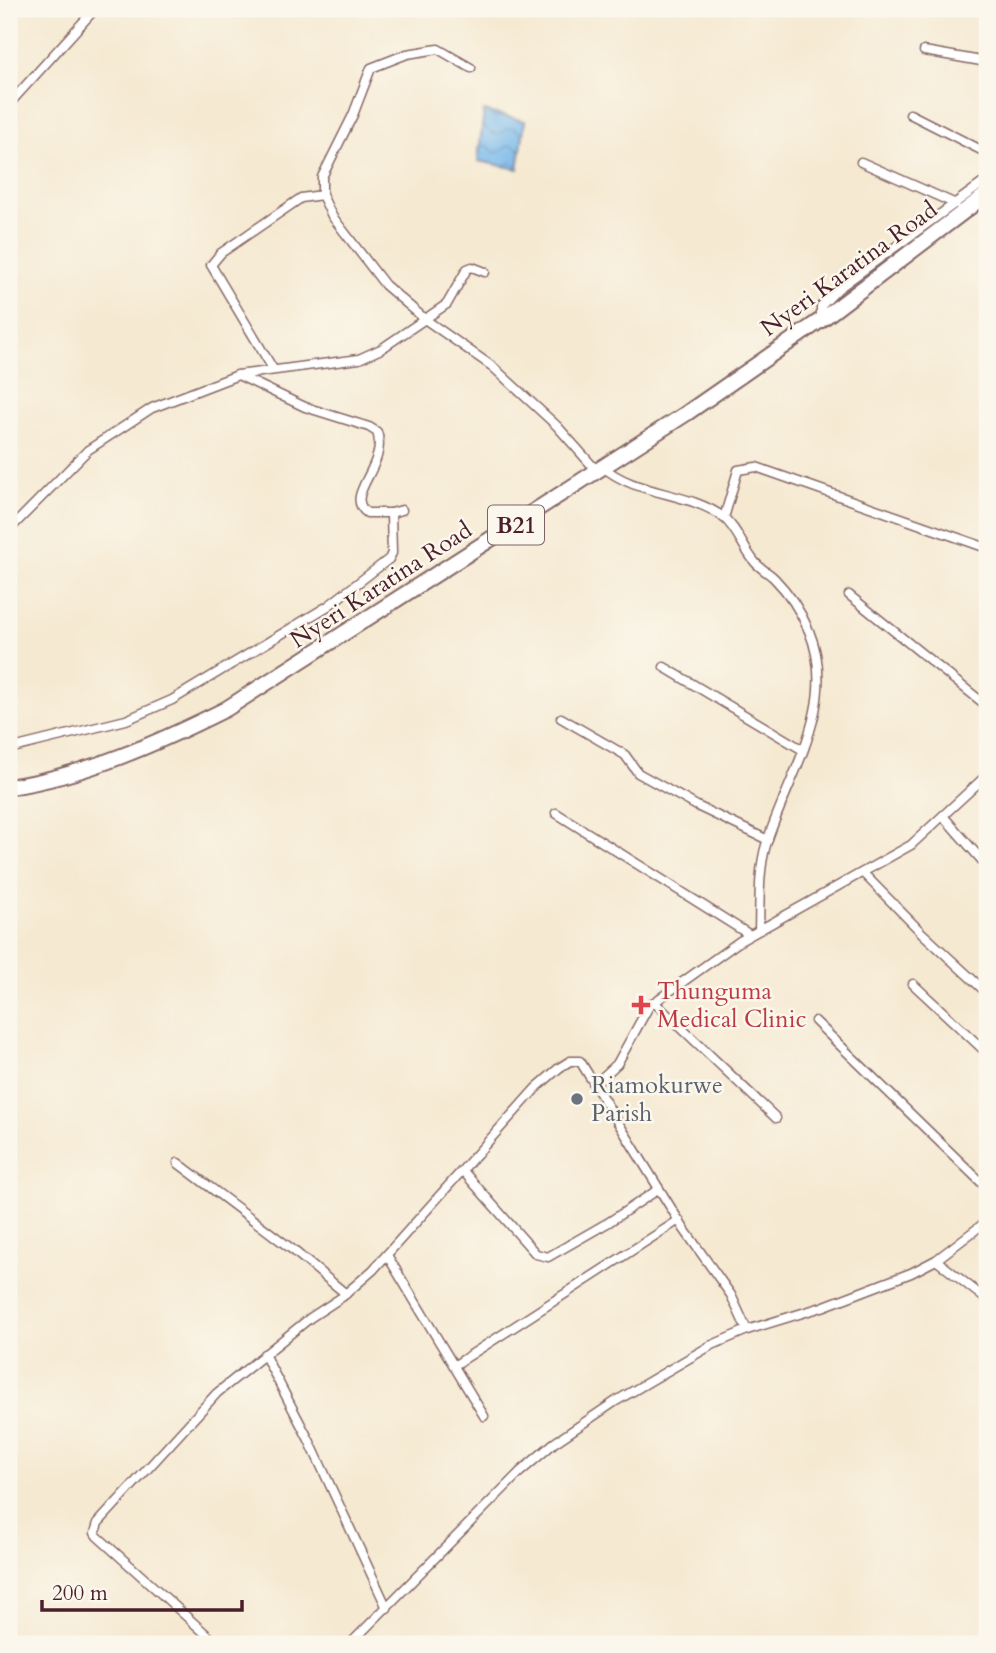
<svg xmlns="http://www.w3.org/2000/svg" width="996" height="1653" font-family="Cardo,serif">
<defs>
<pattern id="water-waves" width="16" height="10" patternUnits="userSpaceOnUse" patternTransform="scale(1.75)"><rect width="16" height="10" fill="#76b7eb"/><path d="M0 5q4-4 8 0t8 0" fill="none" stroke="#6394bf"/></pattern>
</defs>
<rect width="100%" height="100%" fill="#fbf7ec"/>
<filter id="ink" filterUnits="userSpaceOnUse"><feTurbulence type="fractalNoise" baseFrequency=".0143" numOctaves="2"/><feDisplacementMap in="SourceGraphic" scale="14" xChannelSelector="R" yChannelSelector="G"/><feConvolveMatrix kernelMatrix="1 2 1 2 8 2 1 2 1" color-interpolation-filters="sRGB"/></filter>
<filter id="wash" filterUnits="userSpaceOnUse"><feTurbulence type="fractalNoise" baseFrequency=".00686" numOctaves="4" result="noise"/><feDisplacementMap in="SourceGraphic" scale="28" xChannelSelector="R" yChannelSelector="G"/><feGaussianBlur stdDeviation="1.57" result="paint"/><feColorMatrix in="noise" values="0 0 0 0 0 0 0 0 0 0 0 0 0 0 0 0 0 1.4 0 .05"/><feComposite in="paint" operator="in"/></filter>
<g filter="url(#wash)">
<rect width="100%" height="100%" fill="#f5e9d1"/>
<polygon fill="url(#water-waves)" stroke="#606b8b" stroke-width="2" points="484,111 525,121 518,169 478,161"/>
</g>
<g filter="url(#ink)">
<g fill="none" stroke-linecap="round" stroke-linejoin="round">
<g stroke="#866665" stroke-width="11">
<g id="street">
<polyline points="924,51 987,62"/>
<polyline points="471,68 438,49 407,54 371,68 353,115 322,177 322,195 332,216 385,285 426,320 493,367 557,426 596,470"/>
<polyline points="9,104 95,9"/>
<polyline points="910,114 987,153"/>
<polyline points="861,162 956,204"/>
<polyline points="821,320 821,306 839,288 987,180"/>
<polyline points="273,369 211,265 221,253 301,198 322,195"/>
<path d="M238,375L305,407L369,427L377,432C389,466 342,495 367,513H391L402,510"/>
<path d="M602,466C636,496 688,491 723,517C737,528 743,548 754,561C759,568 768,572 774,578C789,593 801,612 809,631C840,705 787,777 766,845C758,872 760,902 759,930"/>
<polyline points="724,518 738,470 756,467 987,548"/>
<polyline points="9,530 88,450 152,408 238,375 359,359 381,349 447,304 467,269 472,267 485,272"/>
<polyline points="849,595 987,706"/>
<polyline points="664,667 803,750"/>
<polyline points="561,718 625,755 638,773 697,806 768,840"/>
<polyline points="9,749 126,720 172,700 328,606 389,559 392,553 391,513"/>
<polyline points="556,813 750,935"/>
<polyline points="943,816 987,866"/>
<polyline points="863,873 922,933 987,993"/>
<polyline points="913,984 987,1053"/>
<polyline points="654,1002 776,1118"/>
<polyline points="815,1021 987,1188"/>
<polyline points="594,1085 617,1064 649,1006 740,941 911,845 987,775"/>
<polyline points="178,1163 293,1250 346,1294"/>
<polyline points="463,1171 536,1254 548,1257 609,1222 659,1189"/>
<polyline points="387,1255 484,1416"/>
<polyline points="936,1260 987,1300"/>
<polyline points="264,1354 309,1440 387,1608"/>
<polyline points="455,1365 679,1220"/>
<polyline points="217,1644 97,1536 95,1533 98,1523 217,1393 310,1318 342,1297 373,1270 536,1088 559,1068 570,1061 580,1061 684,1229 731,1295 747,1330"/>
<polyline points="350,1644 520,1472 554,1443 616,1401 710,1346 747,1330 822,1307 911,1273 936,1260 987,1221"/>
</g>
</g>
<g stroke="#866665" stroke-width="18">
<path id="highway" d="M9,787C84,776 158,743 226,709L687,413L821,320L987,194"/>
</g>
<use href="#street" stroke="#fff" stroke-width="8"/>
<use href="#highway" stroke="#fff" stroke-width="14"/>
</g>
</g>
<path fill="#e0444e" stroke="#fbf7ec" stroke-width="2.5" d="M637.5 994.5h7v7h7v7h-7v7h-7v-7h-7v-7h7z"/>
<circle fill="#6b7280" stroke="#fbf7ec" stroke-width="2.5" cx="577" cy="1099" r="7"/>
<g text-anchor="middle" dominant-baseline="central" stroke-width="5" stroke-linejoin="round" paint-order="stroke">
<rect fill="#fbf7ec" stroke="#7f6065" stroke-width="2" x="488" y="505.5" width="56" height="39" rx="5"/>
<g font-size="23" font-weight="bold" fill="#4a1f2b">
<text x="516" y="525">B21</text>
</g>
<g font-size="24" fill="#4a1f2b" stroke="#fbf7ec">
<text transform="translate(849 269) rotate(-36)">Nyeri Karatina Road</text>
<text transform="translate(381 585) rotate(-33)">Nyeri Karatina Road</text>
</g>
<g font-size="24" fill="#be3a42" stroke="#fbf7ec" text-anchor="start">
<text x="657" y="991">Thunguma<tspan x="657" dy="28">Medical Clinic</tspan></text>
</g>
<g font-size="24" fill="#5b616d" stroke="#fbf7ec" text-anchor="start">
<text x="591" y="1085">Riamokurwe<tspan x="591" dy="28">Parish</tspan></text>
</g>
</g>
<rect width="996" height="1653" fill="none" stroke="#fbf7ec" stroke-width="35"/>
<path d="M42 1600v10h200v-10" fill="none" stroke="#4a1f2b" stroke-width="3.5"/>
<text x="52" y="1600" font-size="21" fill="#4a1f2b" stroke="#fbf7ec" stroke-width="5" paint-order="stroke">200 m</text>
</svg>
